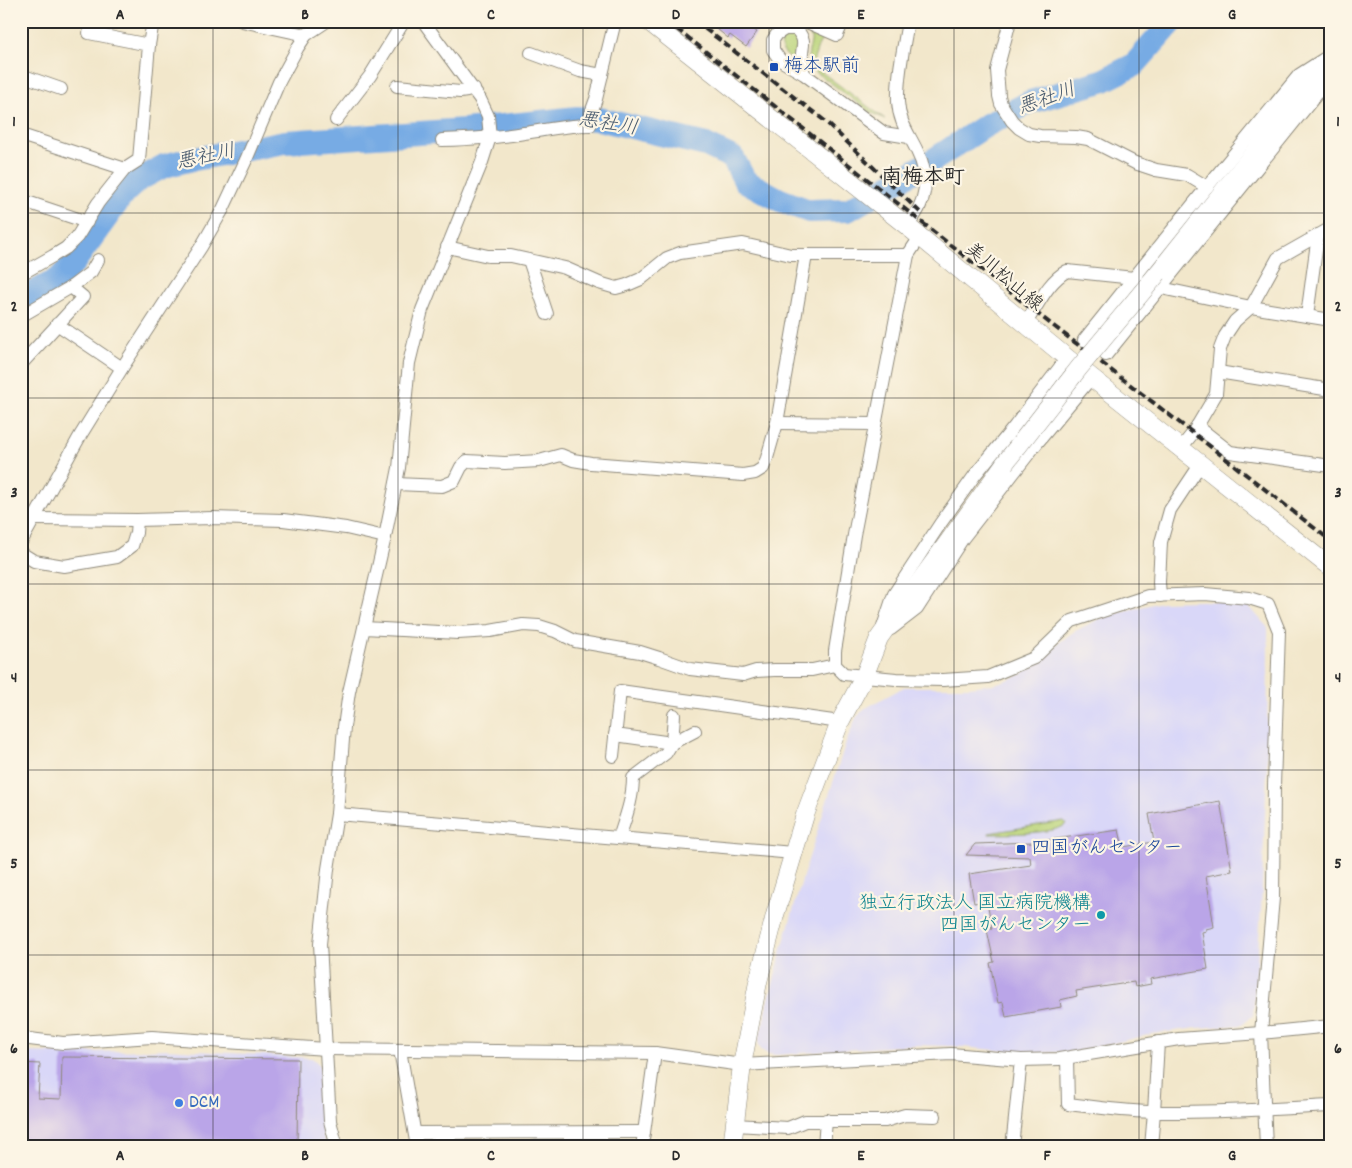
<svg xmlns="http://www.w3.org/2000/svg" width="1352" height="1168" font-family="Dekko,'Klee One',sans-serif">
<rect width="100%" height="100%" fill="#fcf5e5"/>
<filter id="ink" filterUnits="userSpaceOnUse"><feTurbulence type="fractalNoise" baseFrequency=".02" numOctaves="2"/><feDisplacementMap in="SourceGraphic" scale="10" xChannelSelector="R" yChannelSelector="G"/><feConvolveMatrix kernelMatrix="1 2 1 2 8 2 1 2 1" color-interpolation-filters="sRGB"/></filter>
<filter id="wash" filterUnits="userSpaceOnUse"><feTurbulence type="fractalNoise" baseFrequency=".0096" numOctaves="4" result="noise"/><feDisplacementMap in="SourceGraphic" scale="20" xChannelSelector="R" yChannelSelector="G"/><feGaussianBlur stdDeviation="1.12" result="paint"/><feColorMatrix in="noise" values="0 0 0 0 0 0 0 0 0 0 0 0 0 0 0 0 0 1.4 0 .05"/><feComposite in="paint" operator="in"/></filter>
<g filter="url(#wash)">
<rect width="100%" height="100%" fill="#f2e7cb"/>
<g fill="#d9d7f8">
<polygon points="1203,601 1247,604 1268,628 1267,768 1261,911 1253,1016 1242,1025 1196,1028 1152,1034 1076,1052 1026,1053 953,1046 912,1045 776,1055 768,1054 761,1050 758,1042 783,945 805,870 845,745 856,718 864,709 904,687 969,687 995,684 1018,676 1037,663 1057,644 1075,631 1099,619 1128,610 1162,602"/>
<polygon points="166,1049 312,1058 320,1065 323,1134 326,1147 21,1147 21,1052 71,1053"/>
</g>
<g fill="#bad47a" stroke="#728052">
<path d="M800,23L826,34L819,44L812,65L885,119L870,112L816,72C813,69 810,66 809,62C805,46 822,37 798,24Z"/>
<path d="M790,35C803,37 798,52 794,61C785,55 780,51 782,40L785,36Z"/>
<path d="M1064,821L1066,823L1065,825C1054,834 1006,834 989,834V833Z"/>
</g>
<g fill="none" stroke-linecap="round" stroke-linejoin="round">
<polyline stroke="#77abe4" stroke-width="24" points="21,299 59,279 75,261 124,193 138,180 164,166 184,161 285,142 465,130 577,118 599,119 706,145 733,158 745,181 780,200 809,211 848,210 935,159 985,126 1030,102 1102,81 1134,65 1173,21"/>
</g>
<g id="blocks">
<g fill="#baa5e8">
<polygon points="707,21 742,21 757,32 746,47 730,35 728,38"/>
<polygon points="1220,801 1232,871 1206,876 1214,927 1206,929 1206,931 1202,932 1208,969 1150,979 1151,984 1135,987 1134,982 1076,991 1077,996 1060,1000 1061,1007 1006,1017 1003,1002 998,1003 990,963 994,962 987,930 992,929 987,901 974,903 969,874 1031,865 1030,857 966,855 975,844 1034,842 1119,830 1123,847 1154,842 1149,814"/>
<polygon points="62,1057 298,1059 297,1147 21,1147 21,1063 40,1064 38,1098 61,1099"/>
</g>
</g>
</g>
<g filter="url(#ink)">
<use href="#blocks" fill-opacity="0" stroke="#8e897b" stroke-width="1"/>
<g fill="none" stroke-linecap="round" stroke-linejoin="round">
<g stroke="#8e897b" stroke-width="14">
<g id="street">
<polyline points="242,21 306,35"/>
<polyline points="805,21 837,35 843,21"/>
<polyline points="1010,21 997,70 999,96 1001,104 1012,121 1019,128 1029,134 1040,136 1076,137 1088,139 1135,163 1156,170 1187,175 1207,187"/>
<polyline points="89,33 149,45"/>
<polyline points="531,53 580,71 602,75"/>
<path d="M804,74C803,69 802,65 802,61C800,46 809,43 796,29H785L777,34L773,40V50L780,60L804,74L884,133L909,137"/>
<polyline points="21,75 61,89"/>
<polyline points="397,86 460,92 467,91 474,89"/>
<polyline points="336,120 370,76 404,21"/>
<polyline points="21,135 125,169"/>
<path d="M442,140C470,139 497,138 524,133C546,130 568,125 590,125L592,110L596,99L615,21"/>
<polyline points="21,200 87,222"/>
<path d="M907,226C926,204 931,178 917,151C909,134 899,122 898,102C897,75 904,47 908,21"/>
<polyline points="920,237 908,255 854,535 835,651 835,665 844,674 896,679 943,680 988,677 1034,658 1072,621 1148,596 1205,594 1249,598 1268,604 1279,631 1274,786 1273,898 1261,1033 1266,1147"/>
<polyline points="447,247 488,256 511,256 565,268 599,283 616,288 627,285 641,279 667,258 680,253 743,244 791,255 908,255"/>
<polyline points="529,260 547,314"/>
<polyline points="21,274 53,256 66,248 77,237 98,203 125,169 139,160 149,45 153,21"/>
<polyline points="21,316 71,287 91,272 98,260"/>
<polyline points="1307,316 1318,235"/>
<polyline points="57,324 122,368"/>
<path d="M1025,324C1038,306 1047,282 1067,271L1134,278L1161,288L1251,307L1331,320"/>
<polyline points="1084,340 1207,187 1299,75 1324,59"/>
<polyline points="1106,355 1320,90 1329,63"/>
<polyline points="21,361 24,361 83,297 71,287"/>
<polyline points="1218,372 1331,390"/>
<polyline points="777,423 875,424"/>
<polyline points="1197,426 1230,452 1331,466"/>
<polyline points="1181,448 1193,433 1216,394 1220,349 1225,336 1235,321 1251,307 1278,258 1331,228"/>
<polyline points="396,484 442,486 454,481 461,467 467,461 505,463 539,461 561,455 573,460 591,463 743,475 755,473 763,468 767,458 777,423 806,255"/>
<polyline points="35,519 137,520 213,518 283,520 346,528 385,537"/>
<polyline points="21,542 80,436 122,368 201,247 223,209 246,160 279,82 298,47 306,35 327,21"/>
<polyline points="21,553 34,561 64,566 117,557 132,546 136,533 137,520"/>
<polyline points="1160,596 1159,582 1161,542 1170,510 1200,465"/>
<polyline points="883,627 894,594 940,524 975,475 1015,426 1067,358"/>
<polyline points="364,628 458,633 490,631 523,625 539,626 555,631 575,641 640,652 659,658 690,669 743,675 756,671 775,670 812,670 835,665"/>
<polyline points="891,629 917,609 963,538 1037,443 1091,378"/>
<polyline points="615,735 672,743 674,715"/>
<polyline points="613,756 620,691 840,722"/>
<polyline points="337,814 793,853"/>
<path d="M619,838C625,819 633,799 633,778L666,753L672,743L695,731"/>
<polyline points="21,1038 63,1043 152,1037 326,1049 655,1053 742,1065 951,1054 1021,1060 1059,1059 1179,1039 1261,1033 1331,1026"/>
<polyline points="400,1050 417,1147"/>
<path d="M1067,1058L1068,1104C1097,1107 1126,1112 1155,1112C1214,1113 1273,1109 1331,1106"/>
<polyline points="735,1125 788,1128 805,1121 885,1121 905,1115 935,1116"/>
<polyline points="415,1133 644,1132"/>
<polyline points="337,1147 330,1121 320,944 328,869 337,814 344,727 349,692 385,537 399,468 409,363 422,310 482,162 490,137 488,116 480,99 423,21"/>
<polyline points="642,1147 655,1053"/>
<polyline points="824,1147 826,1120"/>
<polyline points="1012,1147 1021,1060"/>
<polyline points="1151,1147 1154,1112 1158,1042"/>
</g>
</g>
<g stroke="#8e897b" stroke-width="19">
<g id="secondary">
<polyline points="648,21 907,226 1067,358 1331,568"/>
<polyline points="1158,273 1331,56"/>
<polyline points="732,1147 742,1065 758,982 775,915 805,815 840,722 864,677 879,638 1005,463"/>
</g>
</g>
<use href="#street" stroke="#fff" stroke-width="12"/>
<use href="#secondary" stroke="#fff" stroke-width="18"/>
<g stroke="#2b2b2b" stroke-width="4" stroke-dasharray="8 4" stroke-linecap="butt">
<polyline points="667,21 1034,311 1193,433 1331,541"/>
<polyline points="695,21 825,121 923,215"/>
</g>
<g stroke="#8e897b" stroke-width="19" stroke-linecap="butt">
<polyline id="secondary-bridge" points="1005,463 1079,368 1158,273"/>
</g>
<use href="#secondary-bridge" stroke="#fff" stroke-width="18"/>
</g>
</g>
<path fill="none" stroke="#2b2b2b" stroke-width="1" stroke-opacity="0.55" d="M213,21V1147M398,21V1147M583,21V1147M769,21V1147M954,21V1147M1139,21V1147M21,213H1331M21,398H1331M21,584H1331M21,770H1331M21,955H1331"/>
<g fill="#1a4fb4" stroke="#fcf5e5" stroke-width="2">
<rect x="769" y="62" width="10" height="10" rx="2.5"/>
<rect x="1016" y="844" width="10" height="10" rx="2.5"/>
</g>
<circle fill="#0f9aa8" stroke="#fcf5e5" stroke-width="2" cx="1101" cy="915" r="5"/>
<circle fill="#3f7fe0" stroke="#fcf5e5" stroke-width="2" cx="179" cy="1103" r="5"/>
<g text-anchor="middle" dominant-baseline="central" stroke-width="4.5" stroke-linejoin="round" paint-order="stroke">
<g font-size="19" fill="#164399" stroke="#fcf5e5" text-anchor="start">
<text x="784" y="67">梅本駅前</text>
<text x="1031" y="849">四国がんセンター</text>
</g>
<g font-size="19" fill="#2b2b2b" stroke="#fcf5e5">
<text transform="translate(1003 278) rotate(40)">美川松山線</text>
</g>
<g font-size="19" fill="#0d838f" stroke="#fcf5e5" text-anchor="end">
<text x="1091" y="904">独立行政法人 国立病院機構<tspan x="1091" dy="22">四国がんセンター</tspan></text>
</g>
<g font-size="19" fill="#366cbe" stroke="#fcf5e5" text-anchor="start">
<text x="189" y="1103">DCM</text>
</g>
<g font-size="20" font-style="italic" fill="#46586c" stroke="#fcf5e5">
<text transform="translate(1047 100) rotate(-20)">悪社川</text>
<text transform="translate(608 125) rotate(9)">悪社川</text>
<text transform="translate(206 158) rotate(-12)">悪社川</text>
</g>
<g font-size="21" font-weight="bold" fill="#2b2b2b" stroke="#fcf5e5">
<text x="923" y="179">南梅本町</text>
</g>
</g>
<rect width="1352" height="1168" fill="none" stroke="#fcf5e5" stroke-width="55"/>
<rect x="28" y="28" width="1296" height="1112" fill="none" stroke="#2b2b2b" stroke-width="2"/>
<g font-size="16" text-anchor="middle" font-weight="bold" fill="#2b2b2b">
<text x="120" y="19">A</text>
<text x="305" y="19">B</text>
<text x="491" y="19">C</text>
<text x="676" y="19">D</text>
<text x="861" y="19">E</text>
<text x="1047" y="19">F</text>
<text x="1232" y="19">G</text>
<text x="14" y="126">1</text>
<text x="1338" y="126">1</text>
<text x="14" y="311">2</text>
<text x="1338" y="311">2</text>
<text x="14" y="497">3</text>
<text x="1338" y="497">3</text>
<text x="14" y="682">4</text>
<text x="1338" y="682">4</text>
<text x="14" y="868">5</text>
<text x="1338" y="868">5</text>
<text x="14" y="1053">6</text>
<text x="1338" y="1053">6</text>
<text x="120" y="1160">A</text>
<text x="305" y="1160">B</text>
<text x="491" y="1160">C</text>
<text x="676" y="1160">D</text>
<text x="861" y="1160">E</text>
<text x="1047" y="1160">F</text>
<text x="1232" y="1160">G</text>
</g>
</svg>
